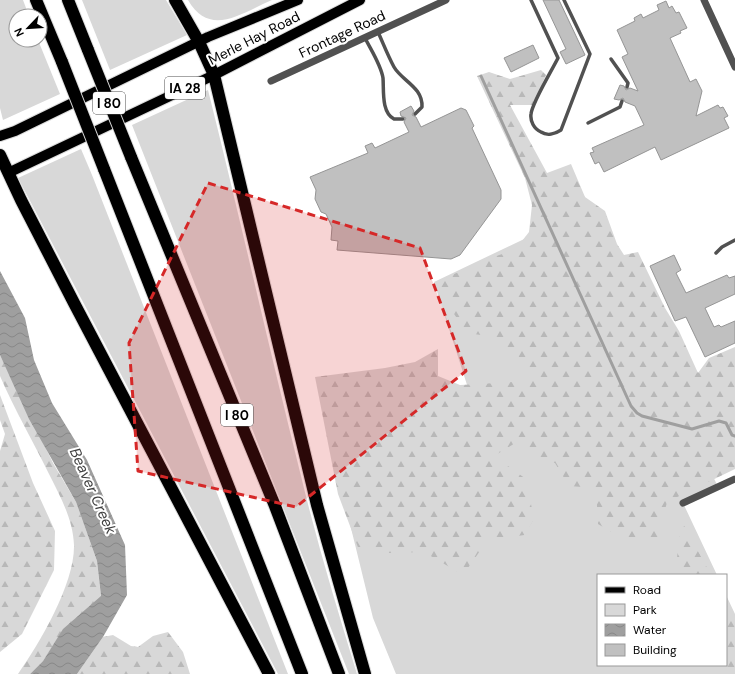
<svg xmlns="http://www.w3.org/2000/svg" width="735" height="674" font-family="'DM Sans',sans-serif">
<defs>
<pattern id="forest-firs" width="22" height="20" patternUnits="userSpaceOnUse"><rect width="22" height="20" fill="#d8d8d8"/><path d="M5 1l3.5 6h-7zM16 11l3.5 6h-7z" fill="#b8b8b8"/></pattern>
<pattern id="water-waves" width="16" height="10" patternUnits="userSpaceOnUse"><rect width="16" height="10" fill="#9f9f9f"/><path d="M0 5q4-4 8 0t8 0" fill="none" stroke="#878787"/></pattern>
</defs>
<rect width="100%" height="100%" fill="#fff"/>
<g fill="#d8d8d8">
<polygon points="0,0 23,0 29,16 16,16 16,40 38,40 60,94 3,120 0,108"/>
<polygon points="82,0 166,0 187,35 110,70"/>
<path d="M188,0H272C241,13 210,38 188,0Z"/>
<path d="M208,90C240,218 269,348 301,476C317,543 337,608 357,674H349L132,125Z"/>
<polygon points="81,149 92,175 288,674 278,674 18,178"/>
<polygon points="587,209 718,487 683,503 717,575 598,575 598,665 726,665 726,595 735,614 735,674 396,674 373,618 339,479 477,416 434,282"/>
</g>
<g fill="url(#forest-firs)">
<polygon points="541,70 546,75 533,105 510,105 547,173 571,164 585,197 605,211 617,244 624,255 638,252 665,308 679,331 698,373 709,358 735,347 735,469 667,502 657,542 623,539 598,524 596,488 569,486 555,463 532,459 520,440 494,456 526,479 534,519 524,535 487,541 463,575 424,552 389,553 359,550 338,494 315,377 385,368 415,362 438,349 438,376 460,385 532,381 530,368 515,353 504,345 481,335 467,333 450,308 436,282 493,257 515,250 529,232 532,205 525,178 477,76 489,72 510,79"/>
<path d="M0,355L53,463L76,502L97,561L101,597L64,629L43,661L30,674H18C40,643 75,583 74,545C73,519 60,496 49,474C33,441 14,409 0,376Z"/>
<polygon points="0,395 33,483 55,531 54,570 22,634 0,652 0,451 5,434 0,420"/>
<polygon points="681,520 711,575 684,575 677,558"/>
<polygon points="726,604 735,622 735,674 723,674 719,665 726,665"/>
<polygon points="168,632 183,652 190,674 77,674 103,637 113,635 131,646 138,647 153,636"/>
</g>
<polygon fill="url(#water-waves)" points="0,271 25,318 34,360 52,403 87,460 125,545 127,595 103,637 77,674 30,674 43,661 63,629 101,596 97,561 76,502 29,419 0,355"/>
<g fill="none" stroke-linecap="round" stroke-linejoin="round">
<polyline stroke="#9f9f9f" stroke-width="3" points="481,76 631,406 637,413 642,416 692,429 719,421 726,423 732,435 735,436"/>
</g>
<g fill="#c0c0c0" stroke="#959595">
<polygon points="543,0 559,0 585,55 566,64 560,52 566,49"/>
<polygon points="666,1 669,8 672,6 676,13 679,12 687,28 680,31 681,33 670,38 690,82 696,79 702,91 696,116 718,105 720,108 723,107 728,116 724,118 729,128 661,160 655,147 604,172 599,162 595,164 590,153 594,152 592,148 644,125 635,106 625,102 623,98 619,100 614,99 620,85 624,86 626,90 630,88 638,91 622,57 628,54 617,30 635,21 634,18 641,14 643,18 659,10 657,5"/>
<polygon points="533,45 539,58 511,72 504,58"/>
<polygon points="411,106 414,111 412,115 416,117 421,127 461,108 466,110 474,126 472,128 501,190 501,199 460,255 451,259 337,250 338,241 331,240 332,227 326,214 321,212 315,199 316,190 310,177 368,153 365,146 372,143 375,148 409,132 404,122 406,118 401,116 400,112"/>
<polygon points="674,255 681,270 676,273 686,293 727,275 729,278 735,276 735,294 705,308 714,327 719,325 721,327 735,321 735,343 705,357 686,317 675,321 650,266"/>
</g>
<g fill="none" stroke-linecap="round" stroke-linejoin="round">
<g stroke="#dbdbdb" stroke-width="12">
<g id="primary">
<polyline points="0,136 15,131 208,37 298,0"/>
<polyline points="8,173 214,75 360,0"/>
</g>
</g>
<g stroke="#dbdbdb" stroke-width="14">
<g id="highway">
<polyline points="36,0 62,62"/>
<polyline points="68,0 88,50"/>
<polyline points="175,0 199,42 214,75 317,505 365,674"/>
<polyline points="0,155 21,200 74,303 269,674"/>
<polyline points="131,157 275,506 339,674"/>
<polyline points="104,169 302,674"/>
</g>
</g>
<g stroke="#515151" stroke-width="3.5">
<path d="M531,0L558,58C552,70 532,103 531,114C530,121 534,129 541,132C547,136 555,134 561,130L590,54L564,0"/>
<path d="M378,32C383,43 388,56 394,67C402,81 423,87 422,107L415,114"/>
<path d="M365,38C371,50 381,65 383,78C384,90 381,112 394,119H403"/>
<polyline points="611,59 628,83 627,87"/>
<polyline points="588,123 620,107 622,101"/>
<polyline points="716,253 722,247 735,240"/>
</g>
<g stroke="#515151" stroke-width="7">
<polyline points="704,0 735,67"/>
<polyline points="271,81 446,0"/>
<polyline points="683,503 735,479"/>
</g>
<use href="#primary" stroke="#000" stroke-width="10"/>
<use href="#highway" stroke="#000" stroke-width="12"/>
<g stroke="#dbdbdb" stroke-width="14" stroke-linecap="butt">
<g id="highway-bridge">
<polyline points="88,50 131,157"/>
<polyline points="62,62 104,169"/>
</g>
</g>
<use href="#highway-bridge" stroke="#000" stroke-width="12"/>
</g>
<path fill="#d62828" fill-opacity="0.2" stroke="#d62828" stroke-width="3" stroke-dasharray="8 5" stroke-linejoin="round" d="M208,183L420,248L466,371L296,507L138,471L129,343Z"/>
<g text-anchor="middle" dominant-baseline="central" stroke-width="4" stroke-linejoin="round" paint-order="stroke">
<g fill="#fff" stroke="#4c4c4c" stroke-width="1">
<rect x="165" y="77" width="40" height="22" rx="3"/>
<rect x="93" y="92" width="32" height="22" rx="3"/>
<rect x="221" y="404" width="32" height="22" rx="3"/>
</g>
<g font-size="13" font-weight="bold" fill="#000">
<text x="185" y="88">IA 28</text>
<text x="109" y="103">I 80</text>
<text x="237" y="415">I 80</text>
</g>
<g font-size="14" fill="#000" stroke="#fff">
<text transform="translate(342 34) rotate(-25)">Frontage Road</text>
<text transform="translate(254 38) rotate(-27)">Merle Hay Road</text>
</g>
<g font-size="15" font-style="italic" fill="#404040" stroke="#fff">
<text transform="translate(93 491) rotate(66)">Beaver Creek</text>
</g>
</g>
<rect x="597" y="574" width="130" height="92" fill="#ffffff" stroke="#999999"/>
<rect x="605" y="587" width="20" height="6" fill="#000000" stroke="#999999"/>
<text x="633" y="594" font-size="12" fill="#000000">Road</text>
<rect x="605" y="604" width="20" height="12" fill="#d8d8d8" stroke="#999999"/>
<text x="633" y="614" font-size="12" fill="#000000">Park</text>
<rect x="605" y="624" width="20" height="12" fill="url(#water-waves)" stroke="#999999"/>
<text x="633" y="634" font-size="12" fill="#000000">Water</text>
<rect x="605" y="644" width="20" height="12" fill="#c0c0c0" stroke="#999999"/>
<text x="633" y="654" font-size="12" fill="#000000">Building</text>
<g transform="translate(28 28) rotate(245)"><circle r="19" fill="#ffffff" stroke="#999999"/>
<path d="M0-3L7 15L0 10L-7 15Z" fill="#000000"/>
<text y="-6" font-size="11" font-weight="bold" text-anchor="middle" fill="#000000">N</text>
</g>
</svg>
